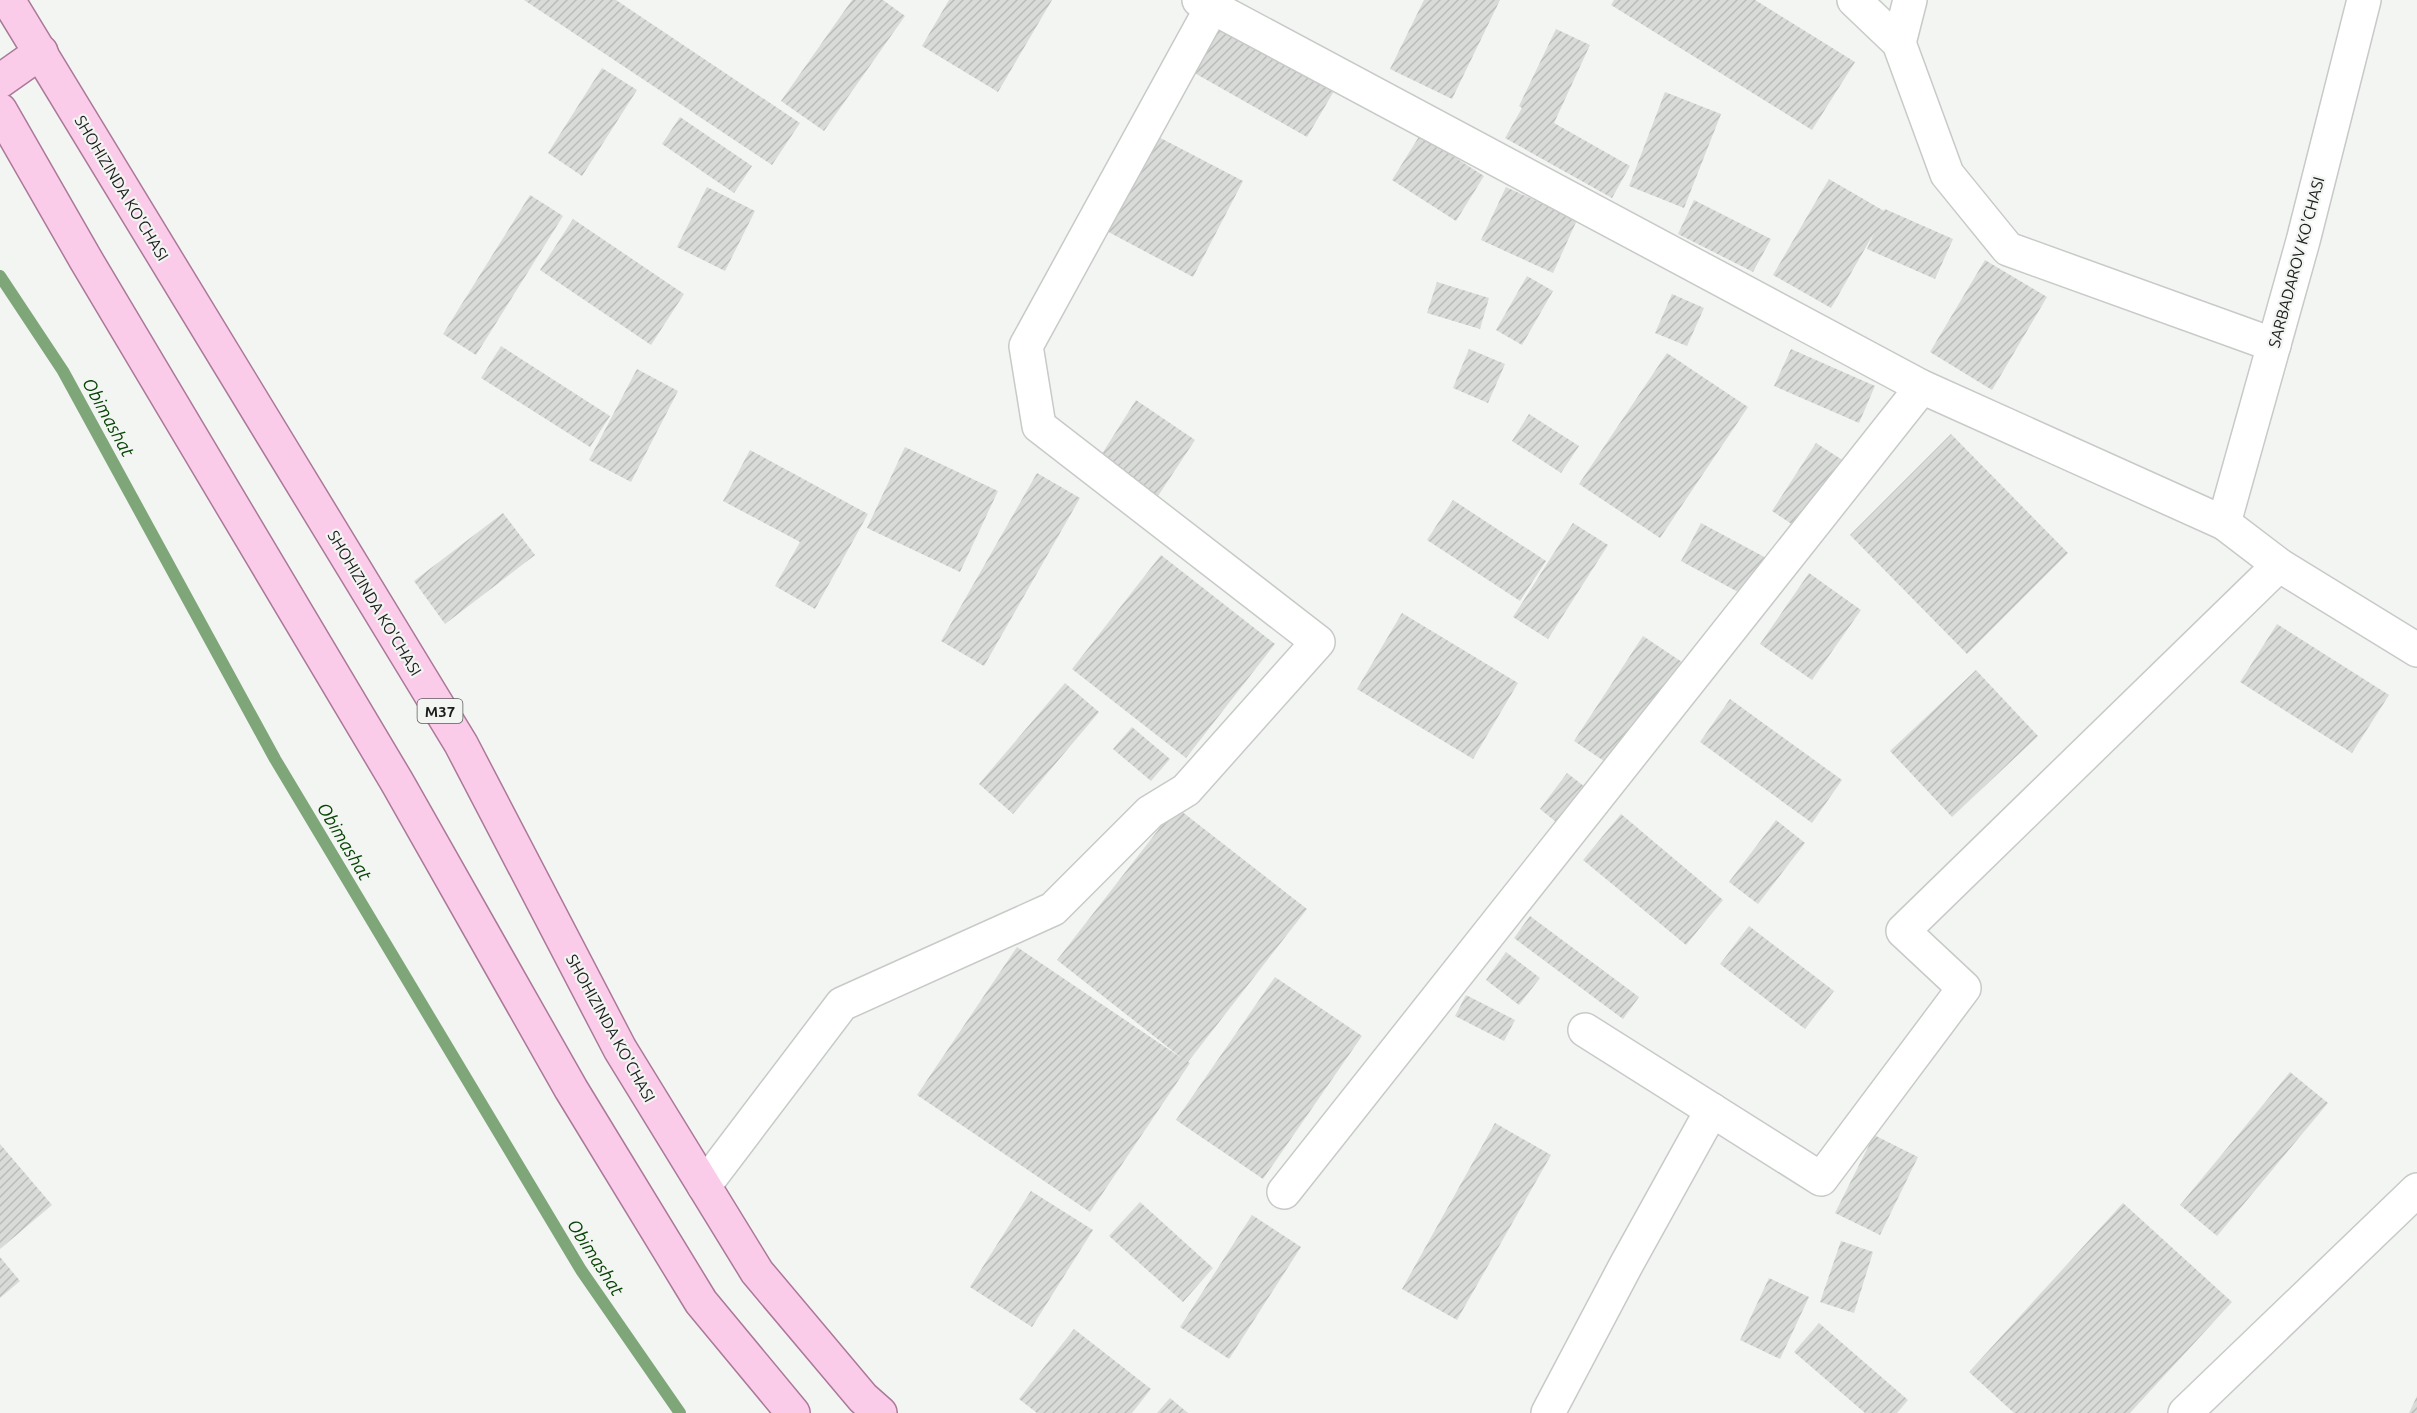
<svg xmlns="http://www.w3.org/2000/svg" width="2417" height="1413" font-family="Ubuntu,sans-serif">
<defs>
<pattern id="building-hatch" width="6" height="6" patternUnits="userSpaceOnUse" patternTransform="scale(1.5)"><rect width="6" height="6" fill="#d8dbd8"/><path d="M-1 1l2-2M0 6l6-6M5 7l2-2" fill="none" stroke="#b9bcb9"/></pattern>
</defs>
<rect width="100%" height="100%" fill="#f2f5f2"/>
<g fill="none" stroke-linecap="round" stroke-linejoin="round">
<polyline stroke="#7ea679" stroke-width="12" points="0,276 63,371 275,759 581,1270 680,1413"/>
</g>
<g fill="url(#building-hatch)">
<polygon points="524,0 616,0 800,123 772,165"/>
<polygon points="852,0 883,0 905,16 824,131 781,101"/>
<polygon points="949,0 1052,0 998,92 922,46"/>
<polygon points="1424,0 1500,0 1452,99 1390,69"/>
<polygon points="1614,0 1755,0 1855,62 1812,130 1611,5"/>
<polygon points="1218,24 1334,91 1307,137 1191,71"/>
<polygon points="1556,29 1590,45 1554,123 1630,166 1612,198 1505,138 1522,108 1519,106"/>
<polygon points="602,68 637,90 582,176 548,153"/>
<polygon points="1665,92 1721,114 1684,208 1629,186"/>
<polygon points="680,117 752,166 734,193 662,144"/>
<polygon points="1151,133 1243,181 1193,277 1101,228"/>
<polygon points="1420,135 1484,176 1456,221 1392,180"/>
<polygon points="1829,179 1884,211 1885,209 1953,239 1935,279 1867,249 1874,233 1831,308 1773,275"/>
<polygon points="707,187 755,211 725,271 677,247"/>
<polygon points="1506,187 1577,220 1553,273 1481,240"/>
<polygon points="530,195 563,216 476,355 443,334"/>
<polygon points="1694,200 1771,239 1753,272 1678,234"/>
<polygon points="573,219 684,294 651,345 540,270"/>
<polygon points="1985,260 2047,297 1992,390 1930,352"/>
<polygon points="1527,276 1553,291 1522,345 1496,330"/>
<polygon points="1437,282 1489,298 1480,329 1427,313"/>
<polygon points="1672,294 1704,308 1687,346 1655,333"/>
<polygon points="501,346 610,416 590,447 481,378"/>
<polygon points="1469,349 1505,364 1488,403 1453,388"/>
<polygon points="1791,349 1875,386 1859,423 1774,386"/>
<polygon points="1667,353 1748,407 1660,538 1579,484"/>
<polygon points="637,369 678,391 631,482 589,460"/>
<polygon points="1136,400 1195,440 1158,496 1100,457"/>
<polygon points="1529,414 1579,446 1561,473 1512,441"/>
<polygon points="1951,434 2068,553 1967,654 1850,535"/>
<polygon points="1816,443 1844,461 1799,529 1772,511"/>
<polygon points="905,447 998,491 960,572 867,528"/>
<polygon points="750,450 868,514 815,609 775,586 800,542 723,501"/>
<polygon points="1037,473 1080,498 984,666 941,641"/>
<polygon points="1453,500 1546,561 1520,601 1427,540"/>
<polygon points="503,513 535,555 445,624 414,581"/>
<polygon points="1573,523 1608,545 1548,639 1513,617"/>
<polygon points="1701,523 1770,560 1749,598 1681,561"/>
<polygon points="1161,555 1275,644 1186,758 1072,669"/>
<polygon points="1809,573 1861,610 1812,680 1760,644"/>
<polygon points="1402,613 1518,683 1473,759 1357,689"/>
<polygon points="2277,624 2389,695 2352,753 2240,682"/>
<polygon points="1643,636 1685,664 1616,769 1574,741"/>
<polygon points="1976,670 2038,736 1952,817 1890,751"/>
<polygon points="1065,683 1099,712 1013,814 979,784"/>
<polygon points="1730,699 1842,780 1812,823 1700,742"/>
<polygon points="1132,727 1170,759 1151,781 1113,749"/>
<polygon points="1567,773 1589,790 1561,826 1540,809"/>
<polygon points="1176,807 1307,909 1188,1062 1190,1063 1090,1212 917,1095 1017,947 1183,1059 1057,960"/>
<polygon points="1621,814 1723,900 1686,945 1583,860"/>
<polygon points="1776,820 1805,843 1758,904 1729,882"/>
<polygon points="1530,916 1639,997 1623,1019 1514,938"/>
<polygon points="1749,926 1834,991 1805,1029 1720,964"/>
<polygon points="1506,952 1540,978 1519,1005 1486,980"/>
<polygon points="1275,977 1362,1036 1263,1179 1176,1120"/>
<polygon points="1466,995 1515,1020 1504,1041 1455,1016"/>
<polygon points="2290,1072 2328,1103 2217,1236 2180,1205"/>
<polygon points="1495,1123 1551,1155 1457,1320 1402,1289"/>
<polygon points="1874,1135 1918,1157 1880,1235 1835,1213"/>
<polygon points="0,1144 52,1205 0,1249"/>
<polygon points="1031,1191 1093,1230 1032,1327 970,1287"/>
<polygon points="1140,1202 1213,1268 1183,1302 1109,1236"/>
<polygon points="2123,1203 2232,1302 2130,1413 2014,1413 1969,1372"/>
<polygon points="1252,1215 1301,1247 1229,1359 1180,1327"/>
<polygon points="1841,1241 1873,1252 1854,1313 1820,1302"/>
<polygon points="0,1257 20,1281 0,1298"/>
<polygon points="1769,1278 1809,1297 1780,1359 1740,1340"/>
<polygon points="1819,1323 1908,1400 1897,1413 1865,1413 1794,1352"/>
<polygon points="1074,1329 1151,1389 1132,1413 1037,1413 1019,1399"/>
<polygon points="2417,1396 2417,1413 2409,1413"/>
<polygon points="1170,1398 1188,1413 1157,1413"/>
</g>
<g fill="none" stroke-linecap="round" stroke-linejoin="round">
<g stroke="#c7cac7" stroke-width="36">
<g id="minor">
<polyline points="1199,0 1922,387 2224,523 2279,565 2417,650"/>
<polyline points="1854,0 1899,43 1947,174 2008,249 2274,345"/>
<polyline points="1899,43 1910,0"/>
<polyline points="2224,523 2303,241 2364,0"/>
<polyline points="1585,1030 1821,1179 1964,988 1903,931 2279,565"/>
<polyline points="704,1186 842,1004 1053,909 1150,812 1186,790 1318,642 1039,426 1026,346 1212,7"/>
<polyline points="1284,1192 1922,387"/>
<polyline points="1548,1413 1625,1267 1712,1110"/>
<polyline points="2185,1413 2417,1190"/>
</g>
</g>
<g stroke="#ab7998" stroke-width="36">
<g id="major">
<polyline points="8,0 461,744 620,1049 757,1272 863,1398 880,1413"/>
<polyline points="0,81 41,52"/>
<polyline points="0,110 86,260 397,782 571,1089 701,1302 793,1413"/>
</g>
</g>
<use href="#minor" stroke="#fff" stroke-width="33"/>
<use href="#major" stroke="#fbcce9" stroke-width="33"/>
</g>
<g text-anchor="middle" dominant-baseline="central" stroke-width="4.5" stroke-linejoin="round" paint-order="stroke">
<rect fill="#f2f5f2" stroke="#5c5e5c" stroke-width="1.5" x="417.5" y="699" width="45" height="24" rx="4.5"/>
<g font-size="15" font-weight="bold" fill="#1c1d1c">
<text x="440" y="711">M37</text>
</g>
<g font-size="16" fill="#1c1d1c" stroke="#f2f5f2">
<text transform="translate(122 188) rotate(59)">SHOHIZINDA KO'CHASI</text>
<text transform="translate(2296 262) rotate(-75)">SARBADAROV KO'CHASI</text>
<text transform="translate(375 603) rotate(59)">SHOHIZINDA KO'CHASI</text>
<text transform="translate(611 1028) rotate(61)">SHOHIZINDA KO'CHASI</text>
</g>
<g font-size="18" font-style="italic" fill="#084405" stroke="#f2f5f2">
<text transform="translate(109 417) rotate(61)">Obimashat</text>
<text transform="translate(345 841) rotate(59)">Obimashat</text>
<text transform="translate(596 1257) rotate(57)">Obimashat</text>
</g>
</g>
</svg>
